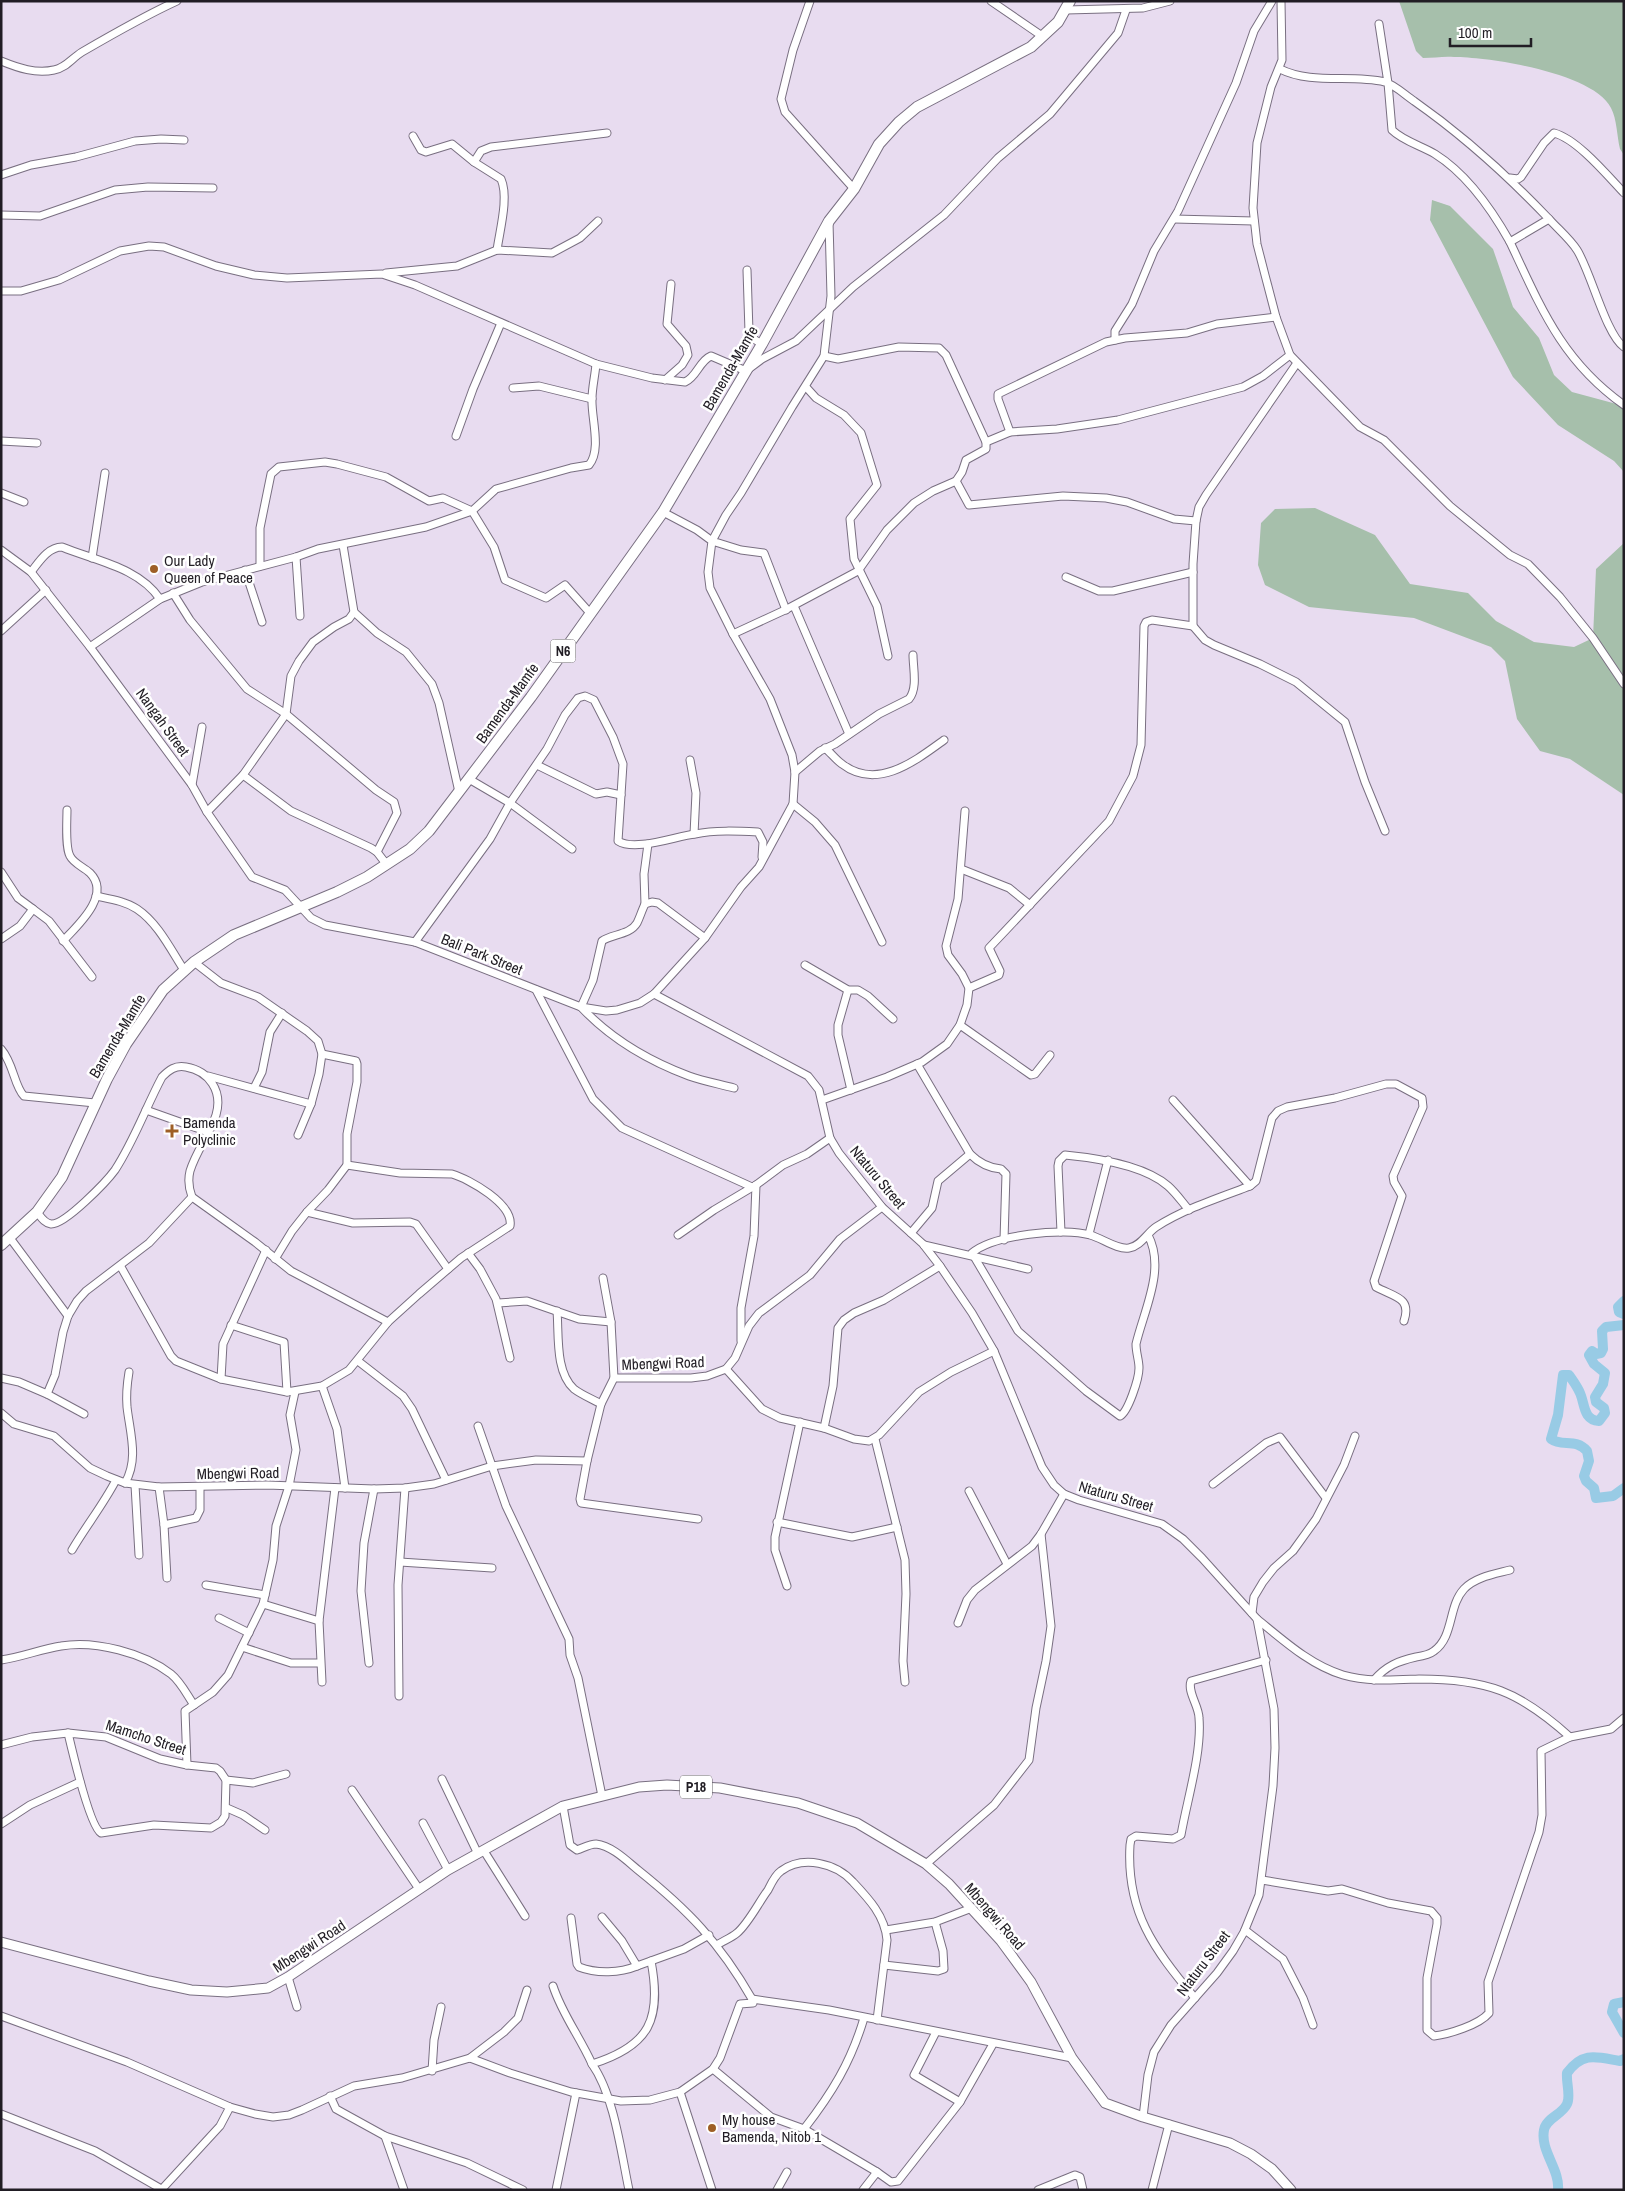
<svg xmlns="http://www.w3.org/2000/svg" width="1625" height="2191" font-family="'Archivo Narrow',sans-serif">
<rect width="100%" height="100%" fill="#e8dcf0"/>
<g fill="#a6bfab">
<path d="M1399,1H1624V155L1620,149C1617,137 1617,119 1611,108C1594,73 1490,57 1454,57C1444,56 1434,58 1423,58L1416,51Z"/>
<polygon points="1432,200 1450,206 1493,249 1513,307 1539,338 1554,375 1572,392 1624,406 1624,472 1614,461 1558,425 1513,377 1430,220"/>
<polygon points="1315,508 1375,535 1410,584 1468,593 1496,621 1534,642 1574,647 1593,638 1596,569 1624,543 1624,795 1570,759 1540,751 1517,719 1505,661 1491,647 1414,618 1309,607 1265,585 1258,565 1261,523 1275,509"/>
</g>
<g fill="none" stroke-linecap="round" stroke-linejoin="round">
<g stroke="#98cbe5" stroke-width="10">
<polyline points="1624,1301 1618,1307 1619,1312 1624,1314"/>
<path d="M1624,1325L1606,1327L1602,1331L1603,1349L1601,1353L1596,1354L1592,1351L1589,1355L1594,1364L1605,1373L1603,1384L1595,1397L1596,1402L1604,1408L1605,1413L1599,1421C1583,1420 1585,1404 1580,1393C1577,1386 1573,1381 1569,1375H1563L1558,1415L1551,1439C1562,1447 1576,1438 1587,1451L1589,1461L1584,1476L1586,1481L1594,1488L1596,1498L1613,1496L1624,1488"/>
<polyline points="1624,2002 1614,2004 1612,2012 1624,2033"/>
<path d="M1558,2190C1560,2169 1540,2151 1544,2130C1546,2118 1562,2115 1567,2104C1571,2096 1566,2083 1567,2073C1583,2051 1597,2057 1620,2061L1624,2059"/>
</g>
<g stroke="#796f81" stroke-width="9">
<g id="minor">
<polyline points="810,1 793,50 781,99 785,112 854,189"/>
<polyline points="991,1 1042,36"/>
<polyline points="1281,1 1282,60 1271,87 1257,143 1253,208 1257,244 1265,275 1276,317 1290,355 1360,427 1384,440 1450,506 1510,555 1528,564 1560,597 1593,638 1624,684"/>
<polyline points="1066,10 1143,8 1170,1"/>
<path d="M1,61C18,68 36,74 54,70C66,68 72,58 82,52C113,34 144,16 177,1"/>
<path d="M1280,69C1312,85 1351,74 1385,82C1395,85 1405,95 1414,101C1464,136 1507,175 1549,219L1510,242C1492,210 1467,174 1435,154C1422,146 1403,141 1392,130L1388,83L1379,24"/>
<path d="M413,136L421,150L426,152L452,144L474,162L501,179C509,197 500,229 497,250"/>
<polyline points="474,162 481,151 491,147 607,133"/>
<polyline points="1,175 31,165 76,157 135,141 161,139 184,140"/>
<path d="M1510,178L1518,179L1521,177L1544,143L1554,133C1577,139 1607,175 1624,193"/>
<polyline points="1,215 40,216 115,190 148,187 213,188"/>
<polyline points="1174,219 1254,221"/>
<path d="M1549,219C1558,229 1570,239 1577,250C1591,272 1606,335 1624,347"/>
<path d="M1510,242C1541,308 1562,361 1624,405"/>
<polyline points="747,270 749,332 752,338 762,344"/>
<polyline points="386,273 457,266 497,250 552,253 580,238 598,221"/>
<path d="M1,291H21L59,280L120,251L149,246L164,247L216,266L254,275L287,278L382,274L415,285L596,364L652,378L685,382C697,377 699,361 711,356L746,371L762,359L796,341L853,287L944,215L998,158L1050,114L1118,33L1126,10"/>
<polyline points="1115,340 1115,331 1132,304 1154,251 1178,211 1236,83 1254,31 1272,1"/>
<polyline points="665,380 682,365 688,355 686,346 667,324 671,284"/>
<polyline points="806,387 816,398 844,415 861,433 877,485 850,519 854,559 877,606 888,656"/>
<polyline points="513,388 539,386 592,399"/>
<polyline points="1010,432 998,399 998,394 1106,342 1125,338 1187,333 1217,324 1276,317"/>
<polyline points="456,436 473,389 501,323"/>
<polyline points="1,441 37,443"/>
<polyline points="986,442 1010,432 1057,429 1118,420 1243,387 1263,376 1290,355"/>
<polyline points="956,481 969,505 1063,496 1106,498 1127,502 1174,519 1196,521 1193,564 1193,626 1205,640 1214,645 1260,664 1296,682 1345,722 1365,782 1385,831"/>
<polyline points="1,493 24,502"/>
<polyline points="1196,521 1199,507 1206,495 1297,363"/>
<polyline points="343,545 354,612 377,633 406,652 432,684 439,703 459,792"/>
<polyline points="1,550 31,572 90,647 192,785 207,812 252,877 285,890 311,918 325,925 415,942 581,1007 606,1011 617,1010 640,1003 654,994 705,938 741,887 759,867 793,804 795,772 792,755 770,699 733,634 710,588 708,572 712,541 697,530 663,512"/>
<polyline points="296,557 300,616"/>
<polyline points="92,558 105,473"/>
<polyline points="260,566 260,528 271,474 279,467 325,462 337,464 386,477 429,501 443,498 472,511 494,547 505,580 546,598 565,585 590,613"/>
<polyline points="245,570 262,622"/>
<path d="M31,572C39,562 48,547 62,547C96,561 138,567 160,599"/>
<polyline points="1066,577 1099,591 1113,591 1193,572"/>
<polyline points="173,593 190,620 247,689 286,714 376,790 394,802 397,813 377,852"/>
<polyline points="794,606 849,734"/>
<polyline points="786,610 764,553 741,550 712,541 726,515 741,493 792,407 824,356 831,296 829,222"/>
<polyline points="1,631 46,590"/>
<polyline points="733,634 785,610 858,571 887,530 914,503 933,491 956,481 962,472 966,460 986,449 986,442 946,355 939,348 899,347 838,359 824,356"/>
<path d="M90,647L160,599L202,582L296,557L318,549L426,527L472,511L496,489L571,468L589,465C602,450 591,417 592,399C592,388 595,376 596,364"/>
<path d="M825,748C831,753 836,760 842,764C877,791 915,761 944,740"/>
<polyline points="690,760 696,793 694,834"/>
<polyline points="537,765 596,794 607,792 621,795"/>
<path d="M795,772L820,751L835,744L879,714L909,699C918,688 913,668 913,655"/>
<polyline points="243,775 291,811 371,848 377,852 387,865"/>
<polyline points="469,779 510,803 572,849"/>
<polyline points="192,785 202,727"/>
<polyline points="793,804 815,822 835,845 882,942"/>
<polyline points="207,812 243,775 286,714 291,676 299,661 313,642 334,627 349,619 354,612"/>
<polyline points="961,869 1009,888 1030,905"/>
<polyline points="1,872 18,898 33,909 20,926 1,939"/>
<path d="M96,896C110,899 125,901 137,909C158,923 171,950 184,970"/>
<polyline points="645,904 644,874 648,844"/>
<polyline points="33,909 49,921 92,977"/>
<path d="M705,938L658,903L652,902L645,904C642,910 640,917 637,923C630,935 612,934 602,941L593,980L581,1007C610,1038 649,1061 689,1076C703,1081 719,1084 734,1088"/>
<path d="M63,941C77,926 112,895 90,873C84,867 74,864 70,856C65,847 67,821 67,810"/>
<path d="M415,942L490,839L510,803L547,749L565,715L578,698L585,696L594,700L613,737L623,764L618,841C635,852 676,836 695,834C715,830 737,831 758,832L763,842L762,857"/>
<polyline points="194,962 221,983 258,997 307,1031 318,1041 322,1054 319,1074 311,1104 298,1135"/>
<polyline points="805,965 848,990 858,990 868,996 893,1019"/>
<polyline points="969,988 999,975 1000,971 989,948 1109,821 1133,776 1141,745 1144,626 1146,622 1152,620 1193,626"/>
<polyline points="536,990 593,1099 622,1128 752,1187"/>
<polyline points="848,990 838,1025 838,1035 851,1090"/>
<polyline points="654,994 808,1076 819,1090 830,1138 839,1153 882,1207 923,1244 940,1266 972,1313 994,1351 1042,1467 1054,1485 1064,1494 1079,1500 1162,1524 1183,1539 1202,1558 1257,1619 1274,1709 1275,1748 1273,1786 1259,1895 1244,1932 1233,1951 1217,1973 1171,2025 1154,2052 1148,2075 1143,2117"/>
<polyline points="960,1025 1031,1075 1035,1074 1050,1055"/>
<path d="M1,1049C14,1064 14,1086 24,1096L95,1103"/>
<path d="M917,1064L970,1154C979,1163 989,1168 1001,1169L1006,1174L1004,1240"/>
<polyline points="208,1076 311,1104"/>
<polyline points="254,1088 262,1072 270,1032 282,1013"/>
<polyline points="822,1100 887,1077 922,1062 947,1044 960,1025 967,1005 969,988 962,974 948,955 946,946 958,899 965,811"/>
<polyline points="1173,1100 1250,1186"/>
<polyline points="146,1110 208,1132"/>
<path d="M37,1212C41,1217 44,1223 51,1224C65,1225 107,1181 115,1170C134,1141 146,1107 162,1077C169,1070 175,1065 186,1067C209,1071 223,1091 216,1115C210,1134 196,1151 190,1171C188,1179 189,1189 192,1197L255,1242L291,1271L388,1322"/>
<polyline points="307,1212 353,1223 410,1222 416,1224 448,1269"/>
<path d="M1061,1232L1058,1166L1059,1161L1065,1155C1096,1158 1144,1165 1168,1186C1176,1193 1182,1202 1189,1210"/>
<polyline points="911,1233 932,1208 938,1181 970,1154"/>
<polyline points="1089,1234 1108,1160"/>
<polyline points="678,1235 714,1210 756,1185 783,1165 807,1154 830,1138"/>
<path d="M1148,1235C1166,1269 1144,1310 1136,1344C1136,1353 1139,1360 1139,1368C1139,1379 1128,1412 1120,1416L1086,1391L1018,1331L972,1253C993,1235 1064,1227 1090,1235C1102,1238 1117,1250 1129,1248C1141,1246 1147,1233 1156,1227C1184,1209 1218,1198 1250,1186L1256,1181L1272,1118L1278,1111L1287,1107L1335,1098L1386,1084H1396L1422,1098L1423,1107L1393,1176L1394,1182L1402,1196L1374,1281L1376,1287C1394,1297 1412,1297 1404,1321"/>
<polyline points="10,1238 68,1316"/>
<polyline points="924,1245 1028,1269"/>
<polyline points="468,1253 480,1269 496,1299 510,1358"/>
<polyline points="275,1259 292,1231 307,1212 328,1190 347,1165 347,1134 357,1082 357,1064 356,1061 322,1054"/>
<polyline points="121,1267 171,1356 176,1361 221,1379 287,1392"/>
<polyline points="603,1278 611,1322 614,1378"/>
<polyline points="498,1303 527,1301 579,1319 611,1322"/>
<path d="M557,1311C559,1335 555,1372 574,1389C582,1395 592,1399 601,1404"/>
<path d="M231,1325L284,1342L287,1392L322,1386L349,1370L388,1322L419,1294L461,1258L510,1226C514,1204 469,1179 452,1174L400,1173L347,1165"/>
<polyline points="741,1341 741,1308 754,1236 756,1185"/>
<polyline points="358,1361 403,1396 412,1409 446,1480"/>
<polyline points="726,1369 762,1409 780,1418 824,1428 854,1439 869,1441 879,1435 919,1392 951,1372 994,1351"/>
<polyline points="1,1378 19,1382 47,1394 55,1375 63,1332 68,1316 77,1301 86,1291 149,1243 192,1197"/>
<polyline points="221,1379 223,1344 266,1250"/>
<polyline points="322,1386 337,1429 345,1488"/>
<polyline points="47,1394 84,1414"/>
<polyline points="1,1413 14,1424 54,1436 90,1468 107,1476 125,1483 159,1487 267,1485 374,1489 405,1488 434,1484 492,1466 536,1460 587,1461 601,1404 614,1378 691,1378 707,1376 726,1369 735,1358 749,1326 759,1313 810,1275 840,1239 882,1207"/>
<polyline points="478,1426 506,1506 569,1639 570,1655 578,1678 602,1796"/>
<polyline points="824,1428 833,1386 838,1328 844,1320 854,1313 884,1300 940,1266"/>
<polyline points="875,1439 905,1560 906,1594 903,1661 905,1682"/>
<polyline points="587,1461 580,1499 581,1503 698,1519"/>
<path d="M125,1483C139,1459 130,1433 127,1407C126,1395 127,1384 129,1372"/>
<polyline points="1213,1484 1266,1443 1280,1437 1326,1498"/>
<polyline points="135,1485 139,1555"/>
<polyline points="159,1487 164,1525 167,1578"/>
<polyline points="969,1491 1007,1564"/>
<polyline points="777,1522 852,1537 897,1527"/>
<polyline points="164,1525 196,1518 200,1510 200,1488"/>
<path d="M72,1550C86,1526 103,1505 116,1480"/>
<polyline points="400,1562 492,1568"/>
<polyline points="206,1585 265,1595"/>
<polyline points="787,1586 775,1550 775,1537 800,1422"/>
<polyline points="263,1604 319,1621"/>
<polyline points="1252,1613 1254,1597 1263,1582 1274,1568 1293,1551 1316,1519 1344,1465 1355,1436"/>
<polyline points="219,1618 249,1633"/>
<path d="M1257,1619C1283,1640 1310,1665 1343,1675C1368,1682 1393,1680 1419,1679C1487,1679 1519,1691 1570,1737"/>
<polyline points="958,1623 967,1600 975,1590 1032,1546 1041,1534 1064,1494"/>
<polyline points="242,1647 291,1663 320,1663"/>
<path d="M1,1660C22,1657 41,1649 61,1646C95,1640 144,1653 171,1674C181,1682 187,1695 194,1705"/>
<polyline points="369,1663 361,1591 364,1543 374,1489"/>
<path d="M1374,1680C1386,1666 1398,1661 1416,1657C1423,1656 1429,1655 1434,1651C1454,1637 1448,1606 1464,1589C1475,1577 1495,1574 1510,1570"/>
<polyline points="322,1682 319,1621 335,1488"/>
<polyline points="399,1696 398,1585 405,1488"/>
<path d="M68,1733L106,1737L160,1759L187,1765L216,1768L220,1771L226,1780L225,1816L221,1822L211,1828L154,1825L101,1833C90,1827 72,1750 68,1733Z"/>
<polyline points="1,1745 32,1737 68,1733"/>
<polyline points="187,1765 185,1711 213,1692 228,1675 263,1604 273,1560 276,1526 289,1486 296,1450 290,1415 295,1392"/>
<polyline points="442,1779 478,1854"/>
<polyline points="226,1780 253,1783 286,1774"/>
<polyline points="352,1790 419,1889"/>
<path d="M563,1806L570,1845L577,1850C583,1848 590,1844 596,1844C612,1846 626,1860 638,1870C688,1910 720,1943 752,1999"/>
<polyline points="227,1808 243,1815 265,1830"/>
<polyline points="423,1823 448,1870"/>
<polyline points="1,1824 30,1805 80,1782"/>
<polyline points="484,1851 525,1916"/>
<polyline points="926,1864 994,1805 1029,1760 1036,1708 1046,1661 1051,1626 1041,1534"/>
<path d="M1262,1880L1328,1891L1342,1889L1388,1903L1431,1911L1437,1918V1924L1427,1978V2030L1434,2036C1449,2034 1479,2025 1489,2013L1488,1982L1539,1832L1542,1815L1541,1751L1570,1737L1611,1729L1624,1718"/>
<polyline points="602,1917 622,1941 637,1966 684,1949 709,1935"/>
<path d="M571,1918L577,1964L579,1967C597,1974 620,1973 637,1966"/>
<polyline points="886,1930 935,1922 972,1908"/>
<polyline points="1245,1930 1283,1959 1303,1998 1313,2025"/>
<path d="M717,1945C723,1941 731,1938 737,1933C748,1924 759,1902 768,1890C771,1884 775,1875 781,1871C803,1855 836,1863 853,1882C869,1899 885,1916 887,1940L877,2020"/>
<polyline points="884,1965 938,1971 944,1969 943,1951 935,1922"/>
<polyline points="288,1977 297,2007"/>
<path d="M553,1986C562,2014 580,2037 592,2064"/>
<path d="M1195,1998C1154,1950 1126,1911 1130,1845L1131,1839L1136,1836L1173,1839L1181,1835C1187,1800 1202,1753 1199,1718C1199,1706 1187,1692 1191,1681L1266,1660"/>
<polyline points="1,2016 127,2062 230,2107 255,2114 273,2117 289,2115 302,2110 354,2086 402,2078 470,2058 510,2073 571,2092 621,2101 650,2100 680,2092 713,2069 720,2058 740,2004 753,2003 752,1999 829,2010 1072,2058"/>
<polyline points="936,2032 914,2075 960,2102"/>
<polyline points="470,2058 504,2032 518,2018 527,1990"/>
<polyline points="713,2069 771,2117 804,2129 877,2172"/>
<polyline points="432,2071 434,2040 441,2007"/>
<polyline points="680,2092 712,2190"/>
<polyline points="330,2096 336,2109 385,2136 467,2163 523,2190"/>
<polyline points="1,2114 95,2151 163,2190"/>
<path d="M804,2129C832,2093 851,2062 864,2018"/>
<polyline points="385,2136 404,2190"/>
<polyline points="162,2189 220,2126 230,2107"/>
<polyline points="556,2190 576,2093"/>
<path d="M629,2190C621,2152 614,2095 592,2064C650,2046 662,2019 651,1961"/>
<polyline points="777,2190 787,2172"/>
<polyline points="863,2190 877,2172 891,2182 898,2181 960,2102 993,2044"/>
<polyline points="1038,2190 1075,2175 1080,2177 1083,2190"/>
<polyline points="1152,2190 1169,2124"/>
</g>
</g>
<g stroke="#796f81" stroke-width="11">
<polyline id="major" points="1,1942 149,1981 191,1990 227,1992 268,1988 288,1977 448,1870 563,1806 639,1787 667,1785 720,1788 798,1803 857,1823 926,1864 949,1884 1001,1941 1031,1982 1072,2058 1105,2103 1143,2117 1230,2143 1251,2154 1272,2169 1291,2190"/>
</g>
<g stroke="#796f81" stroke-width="12">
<polyline id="highway" points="1,1245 37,1212 62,1177 107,1079 126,1044 163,990 194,962 234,935 337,892 367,877 410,849 429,831 531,697 663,512 762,344 829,221 854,189 879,144 899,122 917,107 1031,47 1058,22 1070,1"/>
</g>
<use href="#minor" stroke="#fff" stroke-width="7"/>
<use href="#major" stroke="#fff" stroke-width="9"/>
<use href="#highway" stroke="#fff" stroke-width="10"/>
</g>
<g fill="#9e5f26" stroke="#fff" stroke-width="2">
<circle cx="154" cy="569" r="5"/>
<path d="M169.5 1123.5h5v5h5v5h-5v5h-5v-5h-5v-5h5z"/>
<circle cx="712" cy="2128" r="5"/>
</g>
<g text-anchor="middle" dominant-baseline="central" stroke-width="5" stroke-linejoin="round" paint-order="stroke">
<g fill="#fff" stroke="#646166" stroke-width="1">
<rect x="550.5" y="639.5" width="25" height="23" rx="4"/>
<rect x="680" y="1775.5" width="32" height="23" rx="4"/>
</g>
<g font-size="14" font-weight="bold" fill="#211d24">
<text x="563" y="651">N6</text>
<text x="696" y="1787">P18</text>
</g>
<g font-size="15" fill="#211d24" stroke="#fff">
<text transform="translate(730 368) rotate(-60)">Bamenda-Mamfe</text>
<text transform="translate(507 703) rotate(-54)">Bamenda-Mamfe</text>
<text transform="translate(163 722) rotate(54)">Nangah Street</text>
<text transform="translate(482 954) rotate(22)">Bali Park Street</text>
<text transform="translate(117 1036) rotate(-59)">Bamenda-Mamfe</text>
<text transform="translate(878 1177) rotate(50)">Ntaturu Street</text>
<text transform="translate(663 1363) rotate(-2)">Mbengwi Road</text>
<text transform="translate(238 1473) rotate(-1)">Mbengwi Road</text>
<text transform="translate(1116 1496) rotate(16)">Ntaturu Street</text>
<text transform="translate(146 1737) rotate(18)">Mamcho Street</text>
<text transform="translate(995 1916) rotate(49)">Mbengwi Road</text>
<text transform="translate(309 1946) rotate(-33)">Mbengwi Road</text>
<text transform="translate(1203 1963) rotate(-53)">Ntaturu Street</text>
</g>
<g font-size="15" fill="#211d24" stroke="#fff" text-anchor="start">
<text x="164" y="560">Our Lady<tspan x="164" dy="17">Queen of Peace</tspan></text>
<text x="183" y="1122">Bamenda<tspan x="183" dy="17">Polyclinic</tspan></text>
<text x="722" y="2119">My house<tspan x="722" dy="17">Bamenda, Nitob 1</tspan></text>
</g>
</g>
<rect width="1625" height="2191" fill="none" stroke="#211d24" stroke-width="5"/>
<path d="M1450 38v8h81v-8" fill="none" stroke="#211d24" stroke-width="2.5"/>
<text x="1458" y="38" font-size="15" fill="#211d24" stroke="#ffffff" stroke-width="4" paint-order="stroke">100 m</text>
</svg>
